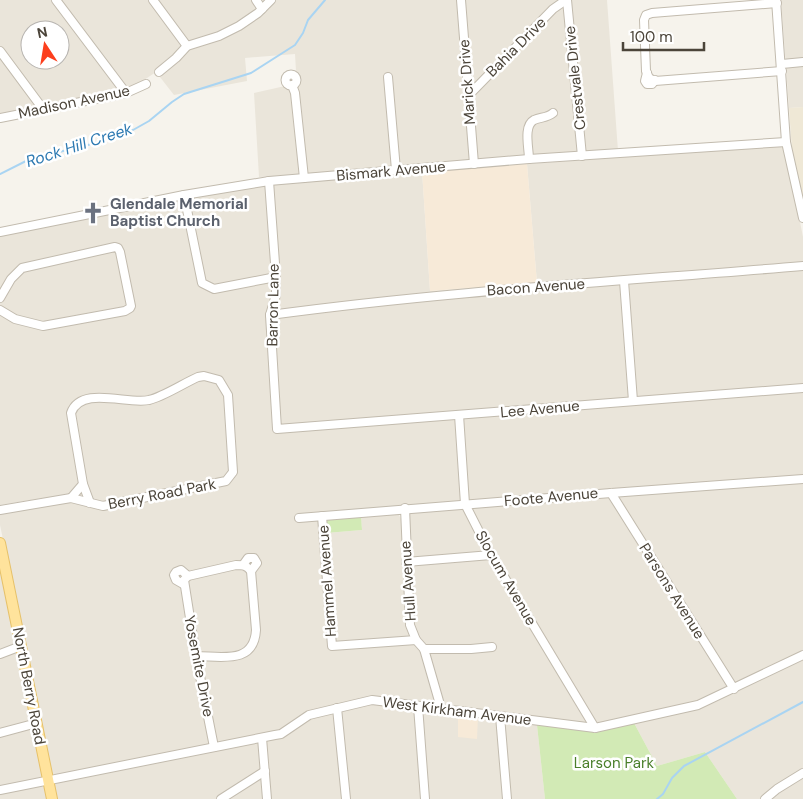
<svg xmlns="http://www.w3.org/2000/svg" width="803" height="799" font-family="'DM Sans',sans-serif">
<rect width="100%" height="100%" fill="#f6f3ec"/>
<g fill="#eae5da" fill-rule="evenodd">
<path d="M0,0H253L255,8L254,12L255,19L270,8L262,0H607L618,151L259,177L254,93L285,86L288,88L299,86L301,77L296,71L295,54L245,58L247,81L174,95L156,72L132,88L0,114ZM30,30H60V60H30Z"/>
<polygon points="781,0 803,0 803,107 789,108"/>
<polygon points="781,146 786,151 803,237 803,476 295,515 295,519 318,518 326,533 362,530 361,516 396,513 399,515 401,519 410,636 335,643 330,649 414,643 420,652 435,697 434,702 375,697 366,698 304,713 296,718 285,728 275,733 58,774 52,774 0,525 0,515 2,513 45,504 43,498 0,505 0,234 260,184 422,171 430,291 537,283 527,164"/>
<polygon points="803,482 803,652 700,701 601,724 589,725 444,704 429,652 480,651 497,648 495,644 452,646 429,645 425,644 417,635 413,623 409,512"/>
<polygon points="0,560 42,773 41,777 37,778 0,786"/>
<polygon points="803,659 803,799 731,799 737,799 705,752 657,766 634,723 691,711 706,706"/>
<polygon points="373,702 458,714 458,737 478,716 537,725 545,799 55,799 53,785 55,783 279,737 307,719"/>
<polygon points="39,786 46,788 48,799 0,799 0,793"/>
</g>
<g fill="#f7ead8">
<polygon points="527,164 537,283 430,291 422,171"/>
<polygon points="458,714 478,716 477,739 458,737"/>
</g>
<polygon fill="#efe8d6" points="803,107 803,204 792,150 789,108"/>
<g fill="#d2eab5">
<polygon points="361,516 362,530 326,533 325,519"/>
<polygon points="634,723 657,766 705,752 737,799 545,799 537,725 591,731"/>
</g>
<g fill="none" stroke-linecap="round" stroke-linejoin="round">
<g stroke="#a9d4f2" stroke-width="2">
<polyline points="0,174 30,159 88,145 133,130 149,121 172,102 184,94 251,73 295,45 303,33 308,20 325,0"/>
<polyline points="657,799 663,794 672,778 684,766 803,702"/>
</g>
<g stroke="#c2bbae" stroke-width="10">
<g id="minor">
<polyline points="56,0 126,93"/>
<polyline points="153,0 187,46"/>
<polyline points="256,0 262,9"/>
<polyline points="461,0 474,164"/>
<polyline points="567,0 582,156"/>
<polyline points="776,0 786,142 803,218"/>
<polyline points="777,3 652,13 646,15 644,20 646,71 649,78 655,81 782,71"/>
<polyline points="0,51 43,109"/>
<polyline points="782,64 803,62"/>
<polyline points="159,72 176,58 187,46 219,36 239,26 258,13 271,0"/>
<polyline points="647,73 645,81 647,84 652,84 655,80"/>
<circle cx="291" cy="80" r="5.5"/>
<polyline points="388,77 396,170"/>
<polyline points="292,85 295,93 304,178"/>
<polyline points="468,96 553,9 566,0"/>
<polyline points="0,118 126,93 146,84"/>
<path d="M529,159C529,148 523,126 534,120C541,117 547,118 553,113"/>
<polyline points="269,181 276,277 276,295 270,315 277,429 803,388"/>
<polyline points="184,195 202,283 214,289 276,277"/>
<polyline points="0,232 184,195 269,181 529,159 786,142"/>
<polyline points="624,281 633,401"/>
<polyline points="0,298 11,279 22,268 115,247 118,248 120,252 131,306 130,308 125,311 43,326 15,319 0,310"/>
<path d="M270,315C447,291 625,281 803,266"/>
<path d="M204,376L219,380L228,395L233,472L226,481L103,506L71,498L83,484L71,413C81,385 128,405 149,400C163,397 184,383 198,377Z"/>
<polyline points="459,415 465,504 491,555 595,728"/>
<polyline points="83,484 90,503"/>
<polyline points="611,493 734,689"/>
<polyline points="405,508 410,625 416,640 424,649 441,708"/>
<polyline points="0,510 71,498"/>
<polyline points="322,516 332,646 416,640"/>
<polyline points="299,518 611,493 803,479"/>
<polyline points="406,562 491,555"/>
<polyline points="243,565 248,558 254,558 257,563 251,571"/>
<polyline points="183,584 176,580 174,575 176,572 181,570 188,576"/>
<polyline points="424,649 471,649 492,647"/>
<polyline points="0,654 21,646"/>
<path d="M196,656C221,656 254,665 256,630L251,571C246,565 243,565 236,565L188,576L184,580L196,656L214,747"/>
<polyline points="418,706 425,799"/>
<polyline points="337,708 346,799"/>
<polyline points="500,716 507,799"/>
<polyline points="0,733 37,723"/>
<polyline points="262,738 267,799"/>
<polyline points="0,790 275,735 281,734 309,715 372,700 595,728 698,705 803,655"/>
<polyline points="221,799 265,771"/>
<polyline points="765,799 777,789 803,773"/>
</g>
</g>
<g stroke="#e6c16a" stroke-width="12">
<polyline id="major" points="0,543 52,799"/>
</g>
<use href="#minor" stroke="#fff" stroke-width="8"/>
<use href="#major" stroke="#ffe39c" stroke-width="10"/>
</g>
<defs>
<g id="church-bare" transform="scale(1.725)"><path d="M-1.2-6h2.4v3.5h3.3v2.4h-3.3V6h-2.4V-.1h-3.3v-2.4h3.3Z" fill="#6b7280" stroke="#fff" stroke-width="2.5" paint-order="stroke"/></g>
</defs>
<g fill-rule="evenodd">
<use href="#church-bare" x="93" y="213"/>
</g>
<g text-anchor="middle" dominant-baseline="central" stroke-width="5" stroke-linejoin="round" paint-order="stroke">
<g font-size="15" fill="#4b4439" stroke="#fff">
<text transform="translate(516 47) rotate(-45)">Bahia Drive</text>
<text transform="translate(575 78) rotate(-96)">Crestvale Drive</text>
<text transform="translate(467 82) rotate(-94)">Marick Drive</text>
<text transform="translate(74 102) rotate(-12)">Madison Avenue</text>
<text transform="translate(391 171) rotate(-5)">Bismark Avenue</text>
<text transform="translate(536 287) rotate(-4)">Bacon Avenue</text>
<text transform="translate(273 305) rotate(-89)">Barron Lane</text>
<text transform="translate(540 409) rotate(-5)">Lee Avenue</text>
<text transform="translate(162 494) rotate(-11)">Berry Road Park</text>
<text transform="translate(551 497) rotate(-5)">Foote Avenue</text>
<text transform="translate(506 578) rotate(60)">Slocum Avenue</text>
<text transform="translate(327 581) rotate(-94)">Hammel Avenue</text>
<text transform="translate(408 581) rotate(-94)">Hull Avenue</text>
<text transform="translate(672 591) rotate(58)">Parsons Avenue</text>
<text transform="translate(199 666) rotate(79)">Yosemite Drive</text>
<text transform="translate(29 686) rotate(79)">North Berry Road</text>
<text transform="translate(457 711) rotate(7)">West Kirkham Avenue</text>
</g>
<g font-size="15" font-weight="bold" fill="#5b616d" stroke="#fff" text-anchor="start">
<text x="110" y="204">Glendale Memorial<tspan x="110" dy="17">Baptist Church</tspan></text>
</g>
<g font-size="15" fill="#4a7f2a" stroke="#fff">
<text x="614" y="763">Larson Park</text>
</g>
<g font-size="16" font-style="italic" fill="#2e7ab2" stroke="#fff">
<text transform="translate(79 145) rotate(-18)">Rock Hill Creek</text>
</g>
</g>
<g transform="translate(45 45) rotate(348)"><circle r="24" fill="#ffffff" stroke="#b7b4b0"/>
<path d="M0-4L9 19L0 12L-9 19Z" fill="#fc3f1d"/>
<text y="-8" font-size="14" font-weight="bold" text-anchor="middle" fill="#4b4439">N</text>
</g>
<path d="M623 42v8h81v-8" fill="none" stroke="#4b4439" stroke-width="2.5"/>
<text x="630" y="42" font-size="15" fill="#4b4439" stroke="#ffffff" stroke-width="4" paint-order="stroke">100 m</text>
</svg>
